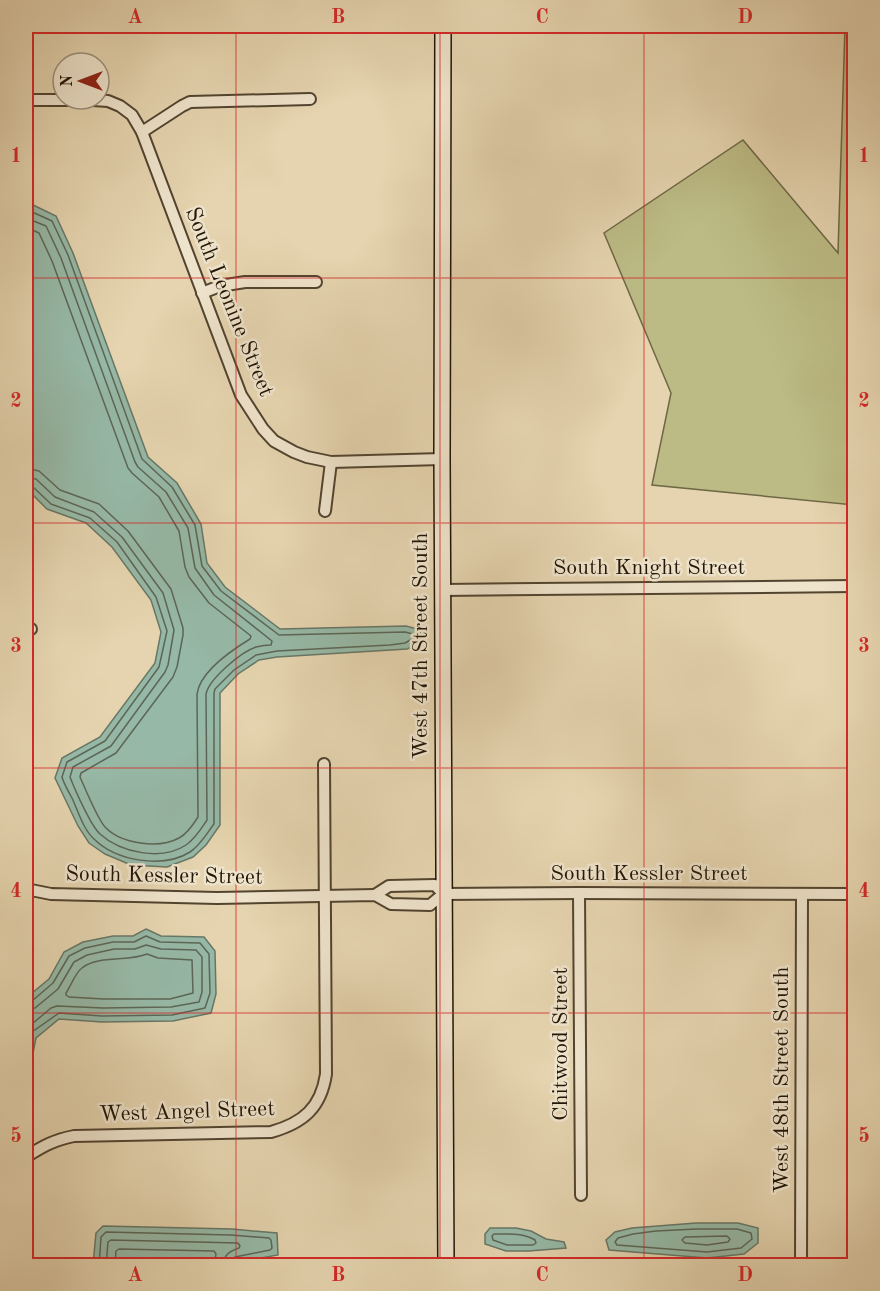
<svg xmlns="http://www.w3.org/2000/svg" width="880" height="1291" font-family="'Old Standard TT',serif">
<rect width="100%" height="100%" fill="#e5d4af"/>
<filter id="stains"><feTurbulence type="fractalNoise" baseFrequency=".00333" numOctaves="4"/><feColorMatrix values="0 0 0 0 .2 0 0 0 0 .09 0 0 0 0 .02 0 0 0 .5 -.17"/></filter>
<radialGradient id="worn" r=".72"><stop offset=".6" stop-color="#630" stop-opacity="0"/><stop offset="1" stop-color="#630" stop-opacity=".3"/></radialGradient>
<polygon fill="#bcbb85" stroke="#6e6845" stroke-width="1.5" points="845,26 854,26 854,505 652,485 671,393 604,233 743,140 838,253"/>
<g fill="#96b9a7" stroke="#677766" stroke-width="1.5">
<polygon points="31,204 56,216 73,253 148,457 177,483 201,524 207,563 225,587 280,629 406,626 421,630 421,642 407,649 277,657 259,660 238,674 220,693 220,825 206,845 193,857 167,867 131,865 105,854 89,843 78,826 55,778 62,758 100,737 155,663 161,632 151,600 112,547 86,523 47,509 26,488 26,205"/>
<polygon points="146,929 161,936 204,937 215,951 216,994 211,1013 173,1021 102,1022 59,1019 36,1038 32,1058 32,1099 26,1108 26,998 49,979 64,952 83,942 113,936 133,936"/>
<polygon points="696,1223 738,1223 758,1228 758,1243 744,1254 707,1258 609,1250 606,1240 615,1232 632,1228"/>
<polygon points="103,1226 232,1229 277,1233 278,1255 222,1265 93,1265 96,1233"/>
<polygon points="490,1228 516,1228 531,1231 546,1239 564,1242 566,1248 529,1251 506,1251 485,1244 485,1234"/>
</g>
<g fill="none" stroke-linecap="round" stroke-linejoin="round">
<g stroke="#5c6656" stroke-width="1.5">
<path d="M26,210L30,211L52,221L68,255L142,459L172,487L195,525L202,566L221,591L279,635L405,632L413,634L414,638L405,643L390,645L277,651L256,655L234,670L215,689L214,693V824C207,833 200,846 190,852C163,869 116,861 94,839C83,829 78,811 72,798C68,791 64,784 62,777L67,762L105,741L159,667L167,631L156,597L117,542L90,518L51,504L31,485L26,484"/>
<path d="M26,218L46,226L61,258L135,462L138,467L166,492L188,528L195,568L214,595L272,641L271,645C266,645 260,646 256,647C241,652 209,679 206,694L207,820C201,829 195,839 186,845C162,861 121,853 100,834C91,826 75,790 70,777L73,767L111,746L165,672L168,665L174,630L163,593L122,537L94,512L55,497L36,479L26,477"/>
<path d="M26,227L39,233L52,261L128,468L132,473L159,497L179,531L185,567L189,577L209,603L251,636L250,639C232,650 200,671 197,694L198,817C193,825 187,834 179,838C159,849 121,844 105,827C97,818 85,788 80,777L81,773L116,753L173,677L177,667L183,635V628L171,589L128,531L99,504L60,490L39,471L26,468"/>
<path d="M147,954L158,958L192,960L193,993L170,999H103L69,997L66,995V993C71,986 75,973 82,968C97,955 129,962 147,954Z"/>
<path d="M26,1002L32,1001L53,983L69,956L85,948L113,942H134L146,936L160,942L200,943L209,954L210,993L205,1008L172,1015L102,1016L59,1013L32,1032C22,1049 27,1078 26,1098"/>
<polyline points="26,1010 35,1008 58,989 74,962 87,955 114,949 135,949 146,945 161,949 196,950 202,957 202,992 199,1002 171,1007 103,1008 57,1006 51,1008 26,1029"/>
<polygon points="696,1229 737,1229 751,1233 752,1239 741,1248 707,1252 617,1245 615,1242 618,1238 633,1234 656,1231"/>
<path d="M494,1234C508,1234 523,1233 535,1240L536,1243L533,1245H507L493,1240L492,1236Z"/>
<polygon points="727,1236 730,1239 728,1242 707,1245 685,1243 682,1240 685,1237"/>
<polyline points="99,1266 101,1237 106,1232 231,1235 269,1238 271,1240 272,1248 270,1250 235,1257 232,1260 231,1266"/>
<path d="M106,1266L108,1242L111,1240L238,1243L240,1246L239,1248C230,1251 223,1255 223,1266"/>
<polyline points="115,1266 116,1251 119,1249 214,1251 216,1254 214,1266"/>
</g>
<g stroke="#524430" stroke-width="14">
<g id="street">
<polyline points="26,100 93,100 108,101 120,106 132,115 142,132 241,395 263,429 274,441 294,452 307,457 331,462 442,459"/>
<polyline points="142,132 182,106 190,102 310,99"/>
<polyline points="202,293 220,286 245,282 316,282"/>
<polyline points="325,511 331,462"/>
<polyline points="443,590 854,586"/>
<polyline points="26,629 31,629"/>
<polyline points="26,889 51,894 217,898 375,895 391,904 430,905 443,894 579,893 854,894"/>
<polyline points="579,893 581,1195"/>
<polyline points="375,895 389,886 435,885 443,894"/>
<path d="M26,1157C43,1146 54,1140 74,1136L271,1132C303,1123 321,1108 326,1074L324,764"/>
<polyline points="801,1266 802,894"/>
</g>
</g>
<g stroke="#211405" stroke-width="18">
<polyline id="secondary" points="443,26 442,459 446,1266"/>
</g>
<use href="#street" stroke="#eee3cb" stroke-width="10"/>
<use href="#secondary" stroke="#eee3cb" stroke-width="15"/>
</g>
<path fill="none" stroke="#d62828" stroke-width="1.5" stroke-opacity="0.55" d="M236,26V1266M440,26V1266M644,26V1266M26,278H854M26,523H854M26,768H854M26,1013H854"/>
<g text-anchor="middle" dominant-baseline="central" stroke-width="5" stroke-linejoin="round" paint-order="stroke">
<g font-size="22" fill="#211405" stroke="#eee3cb">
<text transform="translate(229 302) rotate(68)">South Leonine Street</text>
<text x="649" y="568">South Knight Street</text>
<text transform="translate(421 646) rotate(-90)">West 47th Street South</text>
<text x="649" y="874">South Kessler Street</text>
<text transform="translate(164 876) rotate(1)">South Kessler Street</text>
<text transform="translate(561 1044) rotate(-90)">Chitwood Street</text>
<text transform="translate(782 1080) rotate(-90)">West 48th Street South</text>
<text transform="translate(187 1112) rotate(-2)">West Angel Street</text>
</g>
</g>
<rect width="880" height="1291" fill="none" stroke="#e5d4af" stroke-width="66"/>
<g transform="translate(81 81) rotate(270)"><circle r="28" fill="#eee3cb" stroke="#9c907c" stroke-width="1.5"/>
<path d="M0-4.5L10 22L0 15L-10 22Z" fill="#8f2418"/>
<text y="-9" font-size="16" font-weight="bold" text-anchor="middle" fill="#211405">N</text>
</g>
<rect x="33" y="33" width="814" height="1225" fill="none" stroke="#d62828" stroke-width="2"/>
<g font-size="20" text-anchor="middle" font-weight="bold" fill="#d62828">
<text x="135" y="23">A</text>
<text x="338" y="23">B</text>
<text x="542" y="23">C</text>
<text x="745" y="23">D</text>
<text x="16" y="162">1</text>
<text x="864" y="162">1</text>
<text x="16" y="407">2</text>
<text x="864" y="407">2</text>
<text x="16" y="652">3</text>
<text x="864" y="652">3</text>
<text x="16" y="897">4</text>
<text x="864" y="897">4</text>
<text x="16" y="1142">5</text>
<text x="864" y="1142">5</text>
<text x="135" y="1281">A</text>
<text x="338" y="1281">B</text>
<text x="542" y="1281">C</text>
<text x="745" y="1281">D</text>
</g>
<rect width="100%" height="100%" filter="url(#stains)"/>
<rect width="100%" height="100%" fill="url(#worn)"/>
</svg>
